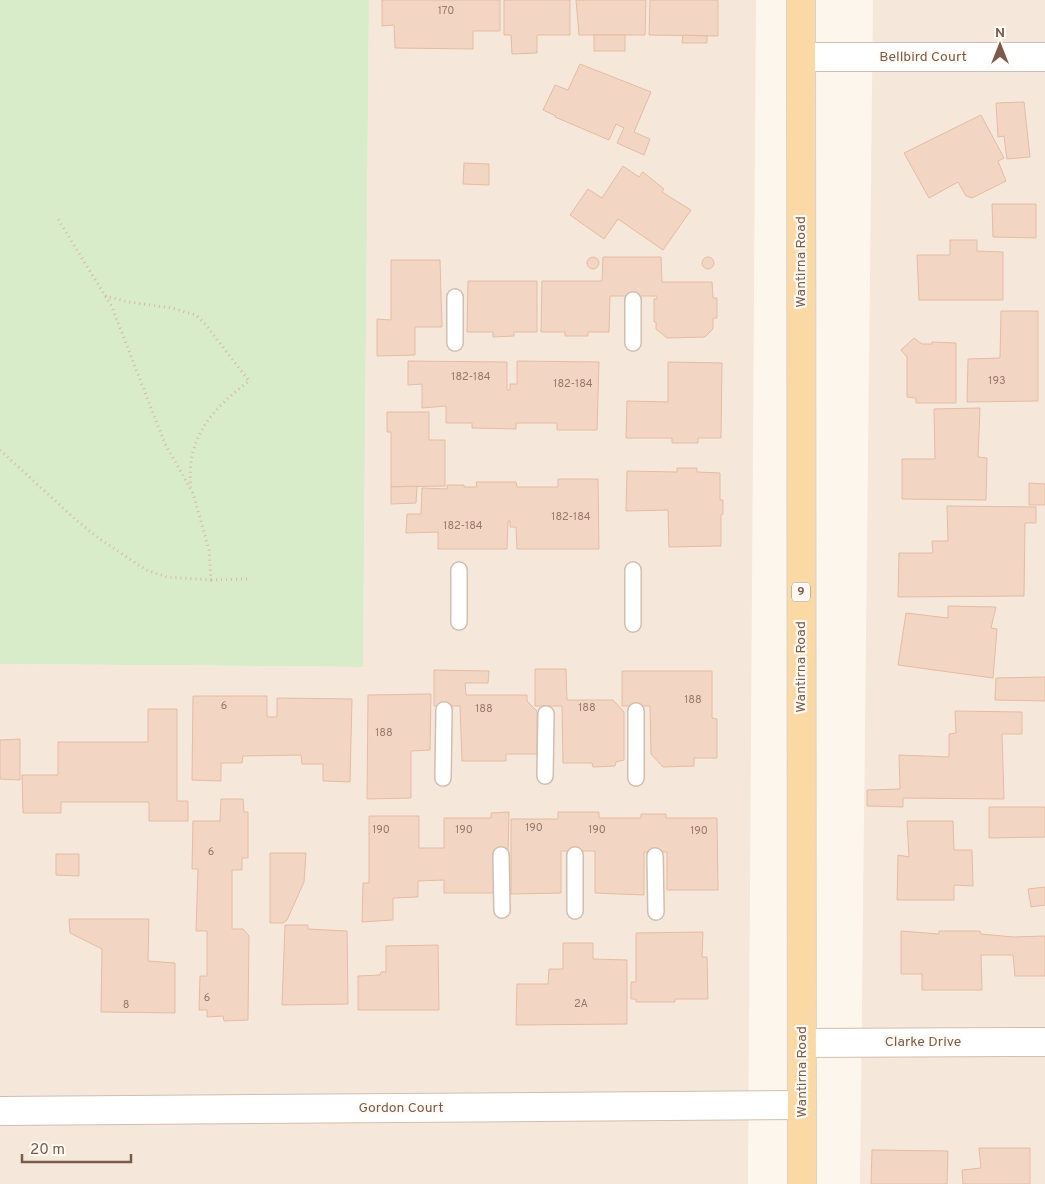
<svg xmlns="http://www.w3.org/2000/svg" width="1045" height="1184" font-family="Overpass,sans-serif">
<rect width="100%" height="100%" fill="#fdf6ec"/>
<g fill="#f5e8da">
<polygon points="369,0 756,0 748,1184 0,1184 0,664 363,667"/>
<polygon points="873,0 1045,0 1045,1184 860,1184"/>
</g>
<polygon fill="#d8ecc9" points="0,0 369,0 363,667 0,664"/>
<g fill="#f3d5c3" stroke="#e6bba3">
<polygon points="382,0 500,0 500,31 473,31 473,49 395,48 394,25 382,26"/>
<polygon points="504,0 570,0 570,35 537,35 537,53 512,54 511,35 504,35"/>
<polygon points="576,0 646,0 645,35 579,35"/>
<polygon points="650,0 718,0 718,36 649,35"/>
<rect x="594" y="35" width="31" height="16"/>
<polygon points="683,35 707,36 707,43 682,43"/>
<polygon points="580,64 651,92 634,132 650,139 644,155 617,143 624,128 616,124 609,140 555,117 556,116 543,110 555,85 568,90"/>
<polygon points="1024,102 1030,157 1007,159 1004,136 998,137 996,103"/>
<polygon points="981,115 1004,158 998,161 1006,181 972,198 966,196 958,182 929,198 904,153"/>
<polygon points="464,163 489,164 489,185 463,184"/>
<polygon points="623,166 639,177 643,172 664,189 662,192 691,210 663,250 618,219 604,239 570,215 588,189 602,198"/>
<polygon points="992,204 1036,204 1036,238 993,237"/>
<polygon points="950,240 977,240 977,251 1003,252 1003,300 919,300 917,255 950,255"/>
<polygon points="603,257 661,257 662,282 712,282 713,298 717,298 717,318 713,318 713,329 705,337 667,338 656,329 656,322 654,322 654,299 657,299 657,296 610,296 609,332 588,332 588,336 565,336 565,332 541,332 542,281 602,281"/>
<circle cx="593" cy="263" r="6"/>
<circle cx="708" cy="263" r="6"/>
<polygon points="391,260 440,260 442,327 415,327 415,355 377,356 377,319 391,320"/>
<polygon points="468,281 537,281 537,332 514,332 514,336 493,337 493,332 467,332"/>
<polygon points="1001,311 1038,311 1038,401 967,402 968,359 1000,358"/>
<polygon points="914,338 922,344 932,344 932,342 956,343 956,403 916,403 916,398 907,397 907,357 901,350"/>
<polygon points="408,361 507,362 507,390 510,390 510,384 517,384 517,361 599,362 597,430 557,430 557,423 516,423 516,429 472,428 472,423 446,423 446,406 422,408 422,384 408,385"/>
<polygon points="668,362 722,363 721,438 698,438 698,443 672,443 672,438 626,438 627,401 668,402"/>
<polygon points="980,408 978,457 987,458 986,500 902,499 902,459 935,459 934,409"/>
<polygon points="387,412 429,412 429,440 445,440 445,486 391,487 391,432 387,432"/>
<polygon points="677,468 697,468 697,472 720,473 720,500 723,500 723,514 721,515 721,546 669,547 668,510 626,511 627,471 677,472"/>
<polygon points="558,479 598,479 599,549 517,549 516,527 510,527 510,521 508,521 507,549 438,549 438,532 406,533 407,514 421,514 422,488 447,489 447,485 464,485 464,487 477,487 476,482 516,482 517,487 558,487"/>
<polygon points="1029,483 1045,484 1045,505 1029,505"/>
<polygon points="417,486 416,503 391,504 391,487"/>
<polygon points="947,506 1036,507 1036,523 1025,523 1024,596 898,597 899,553 933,553 932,541 948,541"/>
<polygon points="948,606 996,607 991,628 997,629 993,678 898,665 906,613 948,618"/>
<polygon points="535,669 566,669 567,700 613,700 624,712 624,760 616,762 615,766 593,767 592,763 563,763 562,706 535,706"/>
<polygon points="434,670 489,671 488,683 465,683 466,695 527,695 527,701 537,711 537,754 506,754 506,761 462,761 460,706 434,706"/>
<polygon points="622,671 712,671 712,718 717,719 717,758 694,758 694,766 663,767 651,754 650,706 622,706"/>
<polygon points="1045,677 1045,701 995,700 996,678"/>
<polygon points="431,694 430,750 411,751 411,798 367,799 368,695"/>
<polygon points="193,696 267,696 267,717 277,717 277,698 352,699 350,782 323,781 323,764 302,764 301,755 243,756 242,763 221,763 221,781 192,780"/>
<polygon points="148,709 177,709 177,801 188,801 188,821 149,821 149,802 61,802 61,813 23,813 22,775 58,775 58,742 148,742"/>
<polygon points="955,711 1022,712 1022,734 1002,734 1004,799 903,798 903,807 867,806 867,790 900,789 899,755 949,757 949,734 956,733"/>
<polygon points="20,739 20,780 0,779 0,740"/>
<polygon points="221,799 243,799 244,812 248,812 248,858 242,858 242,870 232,870 232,929 243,929 249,936 248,1020 224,1021 223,1016 207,1017 207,1010 199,1010 200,976 207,976 207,931 196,931 198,869 192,869 193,821 220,821"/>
<polygon points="989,807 1045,807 1045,837 989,838"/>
<polygon points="509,812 508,852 494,851 495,893 444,893 444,880 418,881 418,897 393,898 393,920 362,922 363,883 369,883 369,816 419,816 419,848 444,848 444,818 491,818 491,813"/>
<polygon points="558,812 599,812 599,818 641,818 641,814 666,814 666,818 717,818 718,890 667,890 667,852 644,852 644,895 595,893 595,851 561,851 561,893 511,894 511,819 558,819"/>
<polygon points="907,821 953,821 954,850 972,850 973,886 954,885 954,900 897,900 898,855 909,857"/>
<polygon points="270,853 306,853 304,882 287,920 283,923 270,923"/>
<polygon points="56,854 79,854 79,876 56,875"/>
<polygon points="1045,887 1045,905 1031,907 1028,889"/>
<polygon points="69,919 149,919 148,961 175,963 175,1013 101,1012 102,949 70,933"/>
<polygon points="285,925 308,925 308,929 347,931 348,1004 282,1005"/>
<polygon points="901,931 939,934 939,931 980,931 981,934 1013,937 1045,936 1045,976 1015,976 1013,955 981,955 982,990 922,990 922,974 901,974"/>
<polygon points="703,932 702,957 707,957 708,999 675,999 675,1002 636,1002 636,999 631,999 631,982 636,982 636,933"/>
<polygon points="563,943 593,943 593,959 627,960 627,1024 516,1025 517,984 548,984 549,969 563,969"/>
<polygon points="438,945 439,1010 358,1010 358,976 380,975 381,972 386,972 386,946"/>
<polygon points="979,1148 1030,1148 1030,1184 963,1184 962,1170 981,1168"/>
<polygon points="872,1150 948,1151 947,1184 871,1184"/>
</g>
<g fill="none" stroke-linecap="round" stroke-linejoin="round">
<g stroke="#d1beb0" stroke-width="18">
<g id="lane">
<polyline points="633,300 633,343"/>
<polyline points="455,343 455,297"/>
<polyline points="459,570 459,622"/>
<polyline points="633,570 633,624"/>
<polyline points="636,711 636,778"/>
<polyline points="545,776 546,714"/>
<polyline points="443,778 444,710"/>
<polyline points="501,855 502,910"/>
<polyline points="575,855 575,911"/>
<polyline points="655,856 656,912"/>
</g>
</g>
<g stroke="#d1beb0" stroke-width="30">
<g id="street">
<polyline points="801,57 1045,57"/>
<polyline points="802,1043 1045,1042"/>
<polyline points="0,1111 802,1105"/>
</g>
</g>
<g stroke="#dad1cd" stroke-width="30">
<polyline id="primary" points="801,0 802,1184"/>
</g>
<g stroke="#d9b8a5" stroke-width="3" stroke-dasharray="1 4" stroke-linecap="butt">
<path d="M105,296L129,302L172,308L196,315L206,325L249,381C213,408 185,439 191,487"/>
<polyline points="0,450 76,520 100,539 146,570 167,577 211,580 209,550 193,493 165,444 112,307 58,219"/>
<polyline points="211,580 247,579"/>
</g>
<use href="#lane" stroke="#fff" stroke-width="15"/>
<use href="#street" stroke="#fff" stroke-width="28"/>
<use href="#primary" stroke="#fbd9a5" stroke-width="28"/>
</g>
<g text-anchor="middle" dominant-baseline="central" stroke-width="4.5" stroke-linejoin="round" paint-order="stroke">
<g font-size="11" fill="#987a6a">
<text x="446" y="11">170</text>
<text x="471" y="377">182-184</text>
<text x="997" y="381">193</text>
<text x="573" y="384">182-184</text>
<text x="571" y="517">182-184</text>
<text x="463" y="526">182-184</text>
<text x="693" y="700">188</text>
<text x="224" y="706">6</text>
<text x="587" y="708">188</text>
<text x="484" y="709">188</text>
<text x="384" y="733">188</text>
<text x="534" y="828">190</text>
<text x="381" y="830">190</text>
<text x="464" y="830">190</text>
<text x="597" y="830">190</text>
<text x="699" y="831">190</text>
<text x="211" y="852">6</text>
<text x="207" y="998">6</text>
<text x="581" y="1004">2A</text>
<text x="126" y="1005">8</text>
</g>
<rect fill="#fffaf3" stroke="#a28b7f" stroke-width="1" x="792" y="582.5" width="18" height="19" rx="4"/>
<g font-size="12" font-weight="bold" fill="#7a5c4d">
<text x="801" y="592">9</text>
</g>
<g font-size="14" fill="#7a5c4d" stroke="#fffaf3">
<text x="923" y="57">Bellbird Court</text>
<text transform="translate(801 262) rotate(-90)">Wantirna Road</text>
<text transform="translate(801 667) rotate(-90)">Wantirna Road</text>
<text x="923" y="1042">Clarke Drive</text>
<text transform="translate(802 1072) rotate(-90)">Wantirna Road</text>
<text x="401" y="1108">Gordon Court</text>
</g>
</g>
<g transform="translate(1000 45)" stroke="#fffaf3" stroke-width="4" paint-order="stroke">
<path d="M0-4L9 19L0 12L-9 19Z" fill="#7a5c4d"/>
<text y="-8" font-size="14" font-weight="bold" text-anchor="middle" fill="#7a5c4d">N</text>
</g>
<path d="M22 1154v8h109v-8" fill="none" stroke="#7a5c4d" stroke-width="2.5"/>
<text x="30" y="1154" font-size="15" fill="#7a5c4d" stroke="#fffaf3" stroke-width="4" paint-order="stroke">20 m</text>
</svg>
